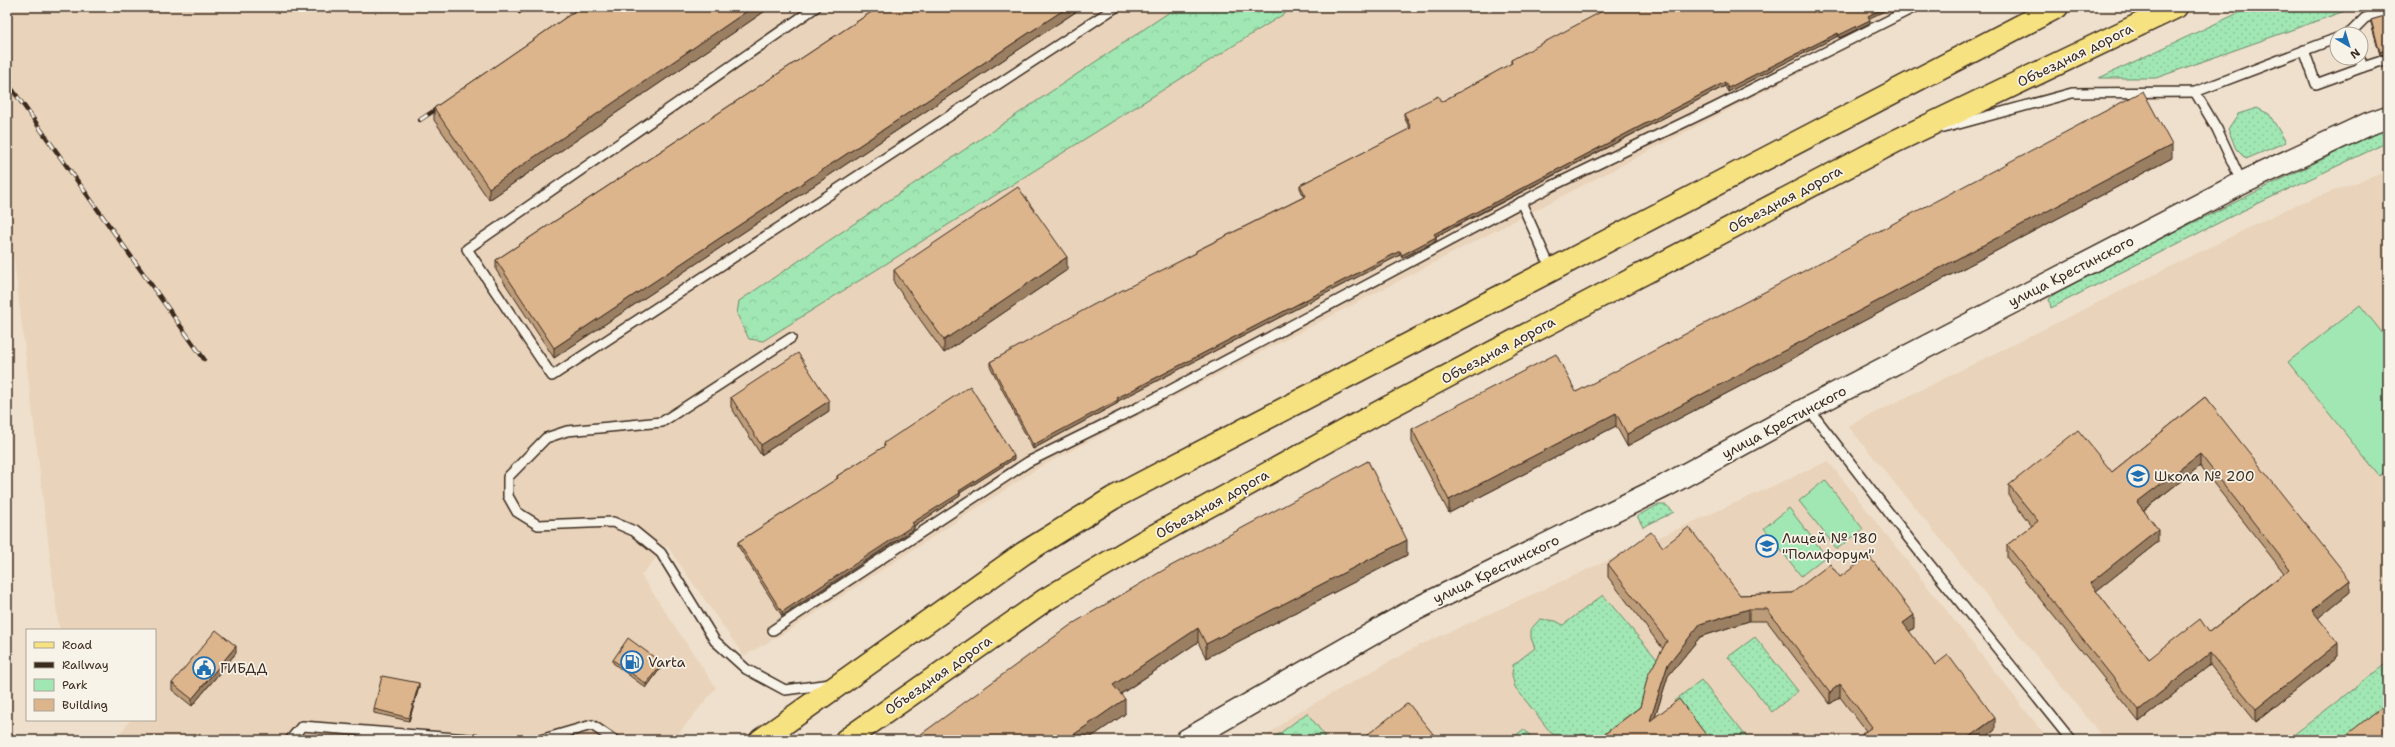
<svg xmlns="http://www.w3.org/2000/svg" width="2395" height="747" font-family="'Shantell Sans',sans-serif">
<defs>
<pattern id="green-dots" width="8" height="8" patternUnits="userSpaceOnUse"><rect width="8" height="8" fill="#a0e7b4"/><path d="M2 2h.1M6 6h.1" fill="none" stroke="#8bc69a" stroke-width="1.8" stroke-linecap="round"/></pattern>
<pattern id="forest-crowns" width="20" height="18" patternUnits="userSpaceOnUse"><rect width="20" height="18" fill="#a0e7b4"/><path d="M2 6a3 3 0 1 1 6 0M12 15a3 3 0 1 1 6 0" fill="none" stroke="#8bc69a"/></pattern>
</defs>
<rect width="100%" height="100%" fill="#efe0cd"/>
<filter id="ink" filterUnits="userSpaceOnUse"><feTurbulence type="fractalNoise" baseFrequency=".025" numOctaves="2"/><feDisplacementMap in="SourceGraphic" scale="8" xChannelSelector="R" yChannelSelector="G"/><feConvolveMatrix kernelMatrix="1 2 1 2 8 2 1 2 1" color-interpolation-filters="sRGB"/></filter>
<g filter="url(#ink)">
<g fill="#e9d3ba">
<polygon points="7,7 1927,7 1040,467 790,630 744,656 667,546 641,575 716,688 673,740 116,740 130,720 155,720 155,630 60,630 58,622 7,203"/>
<polygon points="2388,171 2388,662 2287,740 2105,740 1848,426 2295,205"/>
<polygon points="1828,461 2049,740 1261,740 1295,714 1416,647"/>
</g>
<g fill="url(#green-dots)" stroke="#6e8869">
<polygon points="2251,7 2356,7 2156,78 2099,78"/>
<polygon points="2257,108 2269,114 2286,142 2246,159 2236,149 2228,129 2238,114"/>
<polygon points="2388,127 2388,142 2238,213 2051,308 2049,299 2060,289 2071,283"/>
<polygon points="1658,505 1666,505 1674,512 1643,527 1637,516"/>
<polygon points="1603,595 1661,664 1640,709 1602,740 1589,740 1584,734 1568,740 1551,733 1515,687 1512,675 1513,665 1535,648 1531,638 1531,629 1540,619 1556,621 1563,625"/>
<polygon points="1755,637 1798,691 1772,712 1728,657"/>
<polygon points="2388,662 2388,721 2363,740 2287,740"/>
<polygon points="1701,680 1749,740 1706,740 1674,701"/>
<polygon points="1524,729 1534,740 1510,740"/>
</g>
<g fill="url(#forest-crowns)" stroke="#6e8869">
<polygon points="1177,7 1295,7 763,341 749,339 737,314 739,301"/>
<polygon points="1307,713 1325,736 1320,740 1271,740"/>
</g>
<g fill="#a0e7b4" stroke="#6e8869">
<polygon points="2360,305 2388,340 2388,470 2379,476 2288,362"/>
<polygon points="1825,480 1863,529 1837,549 1799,501"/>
<polygon points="1789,508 1826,556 1801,576 1764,528"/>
</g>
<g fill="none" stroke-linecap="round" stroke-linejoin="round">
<g stroke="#3b2a1e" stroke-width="12">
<g id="lane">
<polyline points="816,7 467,249 552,376 1116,7"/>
<polyline points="2347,34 2351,32 2365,18 2388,10"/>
<polyline points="2304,50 2316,84 2363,67 2360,58"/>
<polyline points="2363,67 2388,59"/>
<polyline points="2195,92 2217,129 2242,183"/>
<polyline points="1944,128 2072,93 2195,92 2337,38"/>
<polyline points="1521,202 1551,269"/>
<polyline points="791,338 662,422 567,431 546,438 508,477 508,496 517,512 538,525 613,522 634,531 661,553 715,641 746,669 785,690 830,684"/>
<polyline points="1808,408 1910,540 2071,740"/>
<polyline points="773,630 1028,462 1135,409 1550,187 1714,108 1915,7"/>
<polyline points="290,740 302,726 481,740"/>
<polyline points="540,740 592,725 614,740"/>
</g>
</g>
<g stroke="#3b2a1e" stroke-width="25">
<polyline id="secondary" points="1187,740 1412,611 1665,486 1808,408 2242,183 2368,124 2388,117"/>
</g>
<g stroke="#3b2a1e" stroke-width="25">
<g id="primary">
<polyline points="761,740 1024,553 1113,498 2057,7"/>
<polyline points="846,740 1045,600 1143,542 1387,408 1896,141 2176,7"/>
</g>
</g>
<use href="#lane" stroke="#f7f3e8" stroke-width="9"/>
<use href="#secondary" stroke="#f7f3e8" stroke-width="22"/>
<use href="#primary" stroke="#f7e281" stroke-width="22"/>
<g stroke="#3b2a1e" stroke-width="4.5">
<g id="rail">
<polyline points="7,82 204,359"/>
<polyline points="420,120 444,104"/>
</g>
</g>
<use href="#rail" stroke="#f7f3e8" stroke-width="3" stroke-dasharray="9" stroke-linecap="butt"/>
</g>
<g fill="#bd9c79" stroke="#3b2a1e" fill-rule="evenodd">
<polygon points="514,7 530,7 519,14"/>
<polygon points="581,7 771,7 489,200 434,120 434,108"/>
<polygon points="879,7 1083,7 554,358 496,270 496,260"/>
<polygon points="2388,15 2388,53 2380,55 2371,23 2371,20"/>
<polygon points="1869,18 1870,23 1839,38 1838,36 1728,92 1725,86 1436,237 1436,241 1402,258 1400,255 1118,401 1118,403 1033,449 990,366 990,362 1196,253 1196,251 1304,197 1300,188 1300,185 1410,129 1404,117 1404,113 1441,102 1511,64 1511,60"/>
<polygon points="2172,158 1627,446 1616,426 1449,513 1412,442 1412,429 1576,392"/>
<polygon points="894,270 1067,270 944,353 894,283"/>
<polygon points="731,397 829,411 761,455 731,407"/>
<path d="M2205,397L2350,592L2318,618L2338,656L2256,722L2210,665L2139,722L2007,558V545L2032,526L2009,497V485L2112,472ZM2200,466L2284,573L2209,632L2149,659L2096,591L2158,542L2144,510Z"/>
<polygon points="884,443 1014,459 960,493 960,496 914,526 914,529 782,616 738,546 738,542 837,479 837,476 884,447"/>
<polygon points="1368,461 1407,555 1206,658 1198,642 1121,694 1125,714 1087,740 913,740"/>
<polygon points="1663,547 1740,595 1792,593 1840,577 1914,628 1909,632 1935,665 1995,730 1982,740 1862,740 1862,734 1866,731 1840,697 1830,704 1767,621 1749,621 1700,637 1668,676 1655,717 1710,740 1602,740 1602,736 1640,707 1663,649 1608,577 1608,564"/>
<polygon points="236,653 192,706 172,690 172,683"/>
<polygon points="613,660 662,666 646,688 613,663"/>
<polygon points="419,687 409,721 374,713 374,709"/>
<polygon points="1367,735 1438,740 1368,740 1367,739"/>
</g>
<g fill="#9a7f63" stroke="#3b2a1e">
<polygon points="519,7 530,7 519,14"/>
<polygon points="753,7 771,7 489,200 489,188"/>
<polygon points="1068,7 1083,7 554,358 554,348"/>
<polygon points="1886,7 1893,7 1868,19 1868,16"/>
<polygon points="1870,20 1870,23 1839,38 1839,35"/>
<polygon points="1838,33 1838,36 1728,92 1728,88"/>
<polygon points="2388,49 2388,53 2380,55 2380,52"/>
<polygon points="1725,82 1725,86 1434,237 1434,234"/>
<polygon points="2172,145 2172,158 1627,446 1627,434"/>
<polygon points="1436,237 1436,241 1402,258 1402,255"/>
<polygon points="1400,251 1400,255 1118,401 1118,403 1033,449 1033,445 1117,398"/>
<polygon points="1067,257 1067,270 944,353 944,340"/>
<polygon points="829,401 829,411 761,455 761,445"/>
<polygon points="1616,413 1616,426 1449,513 1449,500"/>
<polygon points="2200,454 2200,466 2137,515 2137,502"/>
<polygon points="1014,456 1014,459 960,493 960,496 914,526 914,529 782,616 782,612 912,523 959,491"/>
<polygon points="2158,529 2158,542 2090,596 2090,583"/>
<polygon points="1407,540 1407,555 1206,658 1206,644"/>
<polygon points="2350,580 2350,592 2312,623 2312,610"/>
<polygon points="1749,609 1749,621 1700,637 1668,676 1650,733 1650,721 1668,664 1700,624"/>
<polygon points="1914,615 1914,628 1903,636 1903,623"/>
<polygon points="1198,628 1198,642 1113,699 1113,685"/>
<polygon points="2338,643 2338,656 2256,722 2256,709"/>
<polygon points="236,646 236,653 192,706 192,699"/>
<polygon points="2210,653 2210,665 2139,722 2139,710"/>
<polygon points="662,663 662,666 646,688 646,684"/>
<polygon points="419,683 419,687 409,721 409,718"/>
<polygon points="1840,684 1840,697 1830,704 1830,692"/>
<polygon points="1125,699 1125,714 1087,740 1066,740"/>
<polygon points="1995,718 1995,730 1982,740 1966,740"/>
</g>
<g fill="#dcb58d" stroke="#3b2a1e" fill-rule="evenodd">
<polygon points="581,7 753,7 489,188 434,108"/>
<polygon points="879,7 1068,7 554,348 496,260"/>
<polygon points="1610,7 1886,7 1868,16 1870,20 1839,35 1838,33 1728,88 1725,82 1434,234 1436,237 1402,255 1400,251 1117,398 1118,400 1033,445 990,362 1093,305 1196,253 1196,251 1306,196 1300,185 1411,128 1404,113 1438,96 1441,102 1512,63 1511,60"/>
<polygon points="2388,15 2388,49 2380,52 2371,20"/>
<polygon points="2143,91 2172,145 1627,434 1616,413 1449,500 1412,429 1556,354 1576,392"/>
<polygon points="1018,187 1067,257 944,340 894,270"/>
<polygon points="798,353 829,401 761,445 731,397"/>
<polygon points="970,386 1014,456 959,491 960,493 912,523 914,525 782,612 738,542 838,478 837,476 885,446 884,443"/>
<path d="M2205,397L2350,580L2312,610L2338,643L2256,709L2210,653L2139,710L2007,545L2038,521L2009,485L2078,430L2112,472ZM2200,454L2290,569L2209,632L2200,619L2149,659L2090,583L2158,529L2137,502Z"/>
<polygon points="1368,461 1407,540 1206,644 1198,628 1113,685 1125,699 1066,740 913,740 1072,624 1167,568"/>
<polygon points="1689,527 1740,595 1792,593 1830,564 1840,577 1869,556 1914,615 1903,623 1935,665 1948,655 1995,718 1966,739 1966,740 1867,740 1862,734 1872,727 1840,684 1830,692 1767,609 1749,609 1700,624 1668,664 1650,721 1679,699 1710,740 1605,740 1602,736 1640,707 1648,675 1667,641 1608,564 1651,532 1663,547"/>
<polygon points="216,630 236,646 192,699 172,683"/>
<polygon points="628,638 662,663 646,684 613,660"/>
<polygon points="382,676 419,683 409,718 374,709"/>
<polygon points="2388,702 2388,740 2340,740"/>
<polygon points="1408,703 1438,740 1370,740 1367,735"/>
</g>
</g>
<defs>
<g id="school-ring" transform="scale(1.15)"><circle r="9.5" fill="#f7f3e8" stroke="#1f6fb2" stroke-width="1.5"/><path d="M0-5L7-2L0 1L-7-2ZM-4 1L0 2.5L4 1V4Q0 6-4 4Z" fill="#1f6fb2"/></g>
<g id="fuel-ring" transform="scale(1.15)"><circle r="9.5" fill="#f7f3e8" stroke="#1f6fb2" stroke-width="1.5"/><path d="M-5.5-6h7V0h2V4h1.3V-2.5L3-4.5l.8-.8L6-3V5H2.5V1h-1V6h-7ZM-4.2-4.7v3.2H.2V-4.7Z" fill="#1f6fb2"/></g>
<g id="civic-ring" transform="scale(1.15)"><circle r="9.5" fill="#f7f3e8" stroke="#1f6fb2" stroke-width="1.5"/><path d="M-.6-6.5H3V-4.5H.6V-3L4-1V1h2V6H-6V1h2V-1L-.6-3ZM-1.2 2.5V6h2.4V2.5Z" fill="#1f6fb2"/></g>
</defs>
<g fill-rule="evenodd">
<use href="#school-ring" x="2138" y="476"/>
<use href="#school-ring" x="1767" y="546"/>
<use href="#fuel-ring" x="632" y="662"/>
<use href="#civic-ring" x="204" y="668"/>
</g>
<g text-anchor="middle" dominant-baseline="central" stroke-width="3.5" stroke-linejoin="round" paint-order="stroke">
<g font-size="14" fill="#3b2a1e" stroke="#f7f3e8">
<text transform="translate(2075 55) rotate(-26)">Объездная дорога</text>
<text transform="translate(1785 199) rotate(-28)">Объездная дорога</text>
<text transform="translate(2071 271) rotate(-27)">улица Крестинского</text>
<text transform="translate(1498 350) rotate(-28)">Объездная дорога</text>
<text transform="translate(1784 422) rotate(-28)">улица Крестинского</text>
<text transform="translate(1212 504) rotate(-29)">Объездная дорога</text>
<text transform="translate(1496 569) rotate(-26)">улица Крестинского</text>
<text transform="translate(938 675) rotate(-35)">Объездная дорога</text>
</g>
<g font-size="14" fill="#3b2a1e" stroke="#f7f3e8" text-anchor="start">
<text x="2154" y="476">Школа № 200</text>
<text x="1782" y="538">Лицей № 180<tspan x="1782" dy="16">"Полифорум"</tspan></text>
<text x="648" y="662">Varta</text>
<text x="220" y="668">ГИБДД</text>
</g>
</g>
<rect width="2395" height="747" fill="none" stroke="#f7f3e8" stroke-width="24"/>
<rect x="12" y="12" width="2371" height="723" fill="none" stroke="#3b2a1e" stroke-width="1.5" filter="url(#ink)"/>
<rect x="26" y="629" width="130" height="92" fill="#f7f3e8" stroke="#aca397"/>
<rect x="34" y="642" width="20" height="6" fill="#f7e281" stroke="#aca397"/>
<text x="62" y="649" font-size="12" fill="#3b2a1e">Road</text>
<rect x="34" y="662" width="20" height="6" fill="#3b2a1e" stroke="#aca397"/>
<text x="62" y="669" font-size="12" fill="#3b2a1e">Railway</text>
<rect x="34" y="679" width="20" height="12" fill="#a0e7b4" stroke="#aca397"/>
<text x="62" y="689" font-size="12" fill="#3b2a1e">Park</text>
<rect x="34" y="699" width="20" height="12" fill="#dcb58d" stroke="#aca397"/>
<text x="62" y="709" font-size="12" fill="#3b2a1e">Building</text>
<g transform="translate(2349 46) rotate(142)"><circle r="19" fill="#f7f3e8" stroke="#aca397"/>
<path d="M0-3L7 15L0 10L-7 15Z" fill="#1f6fb2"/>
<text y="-6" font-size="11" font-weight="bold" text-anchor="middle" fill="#3b2a1e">N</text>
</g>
</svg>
